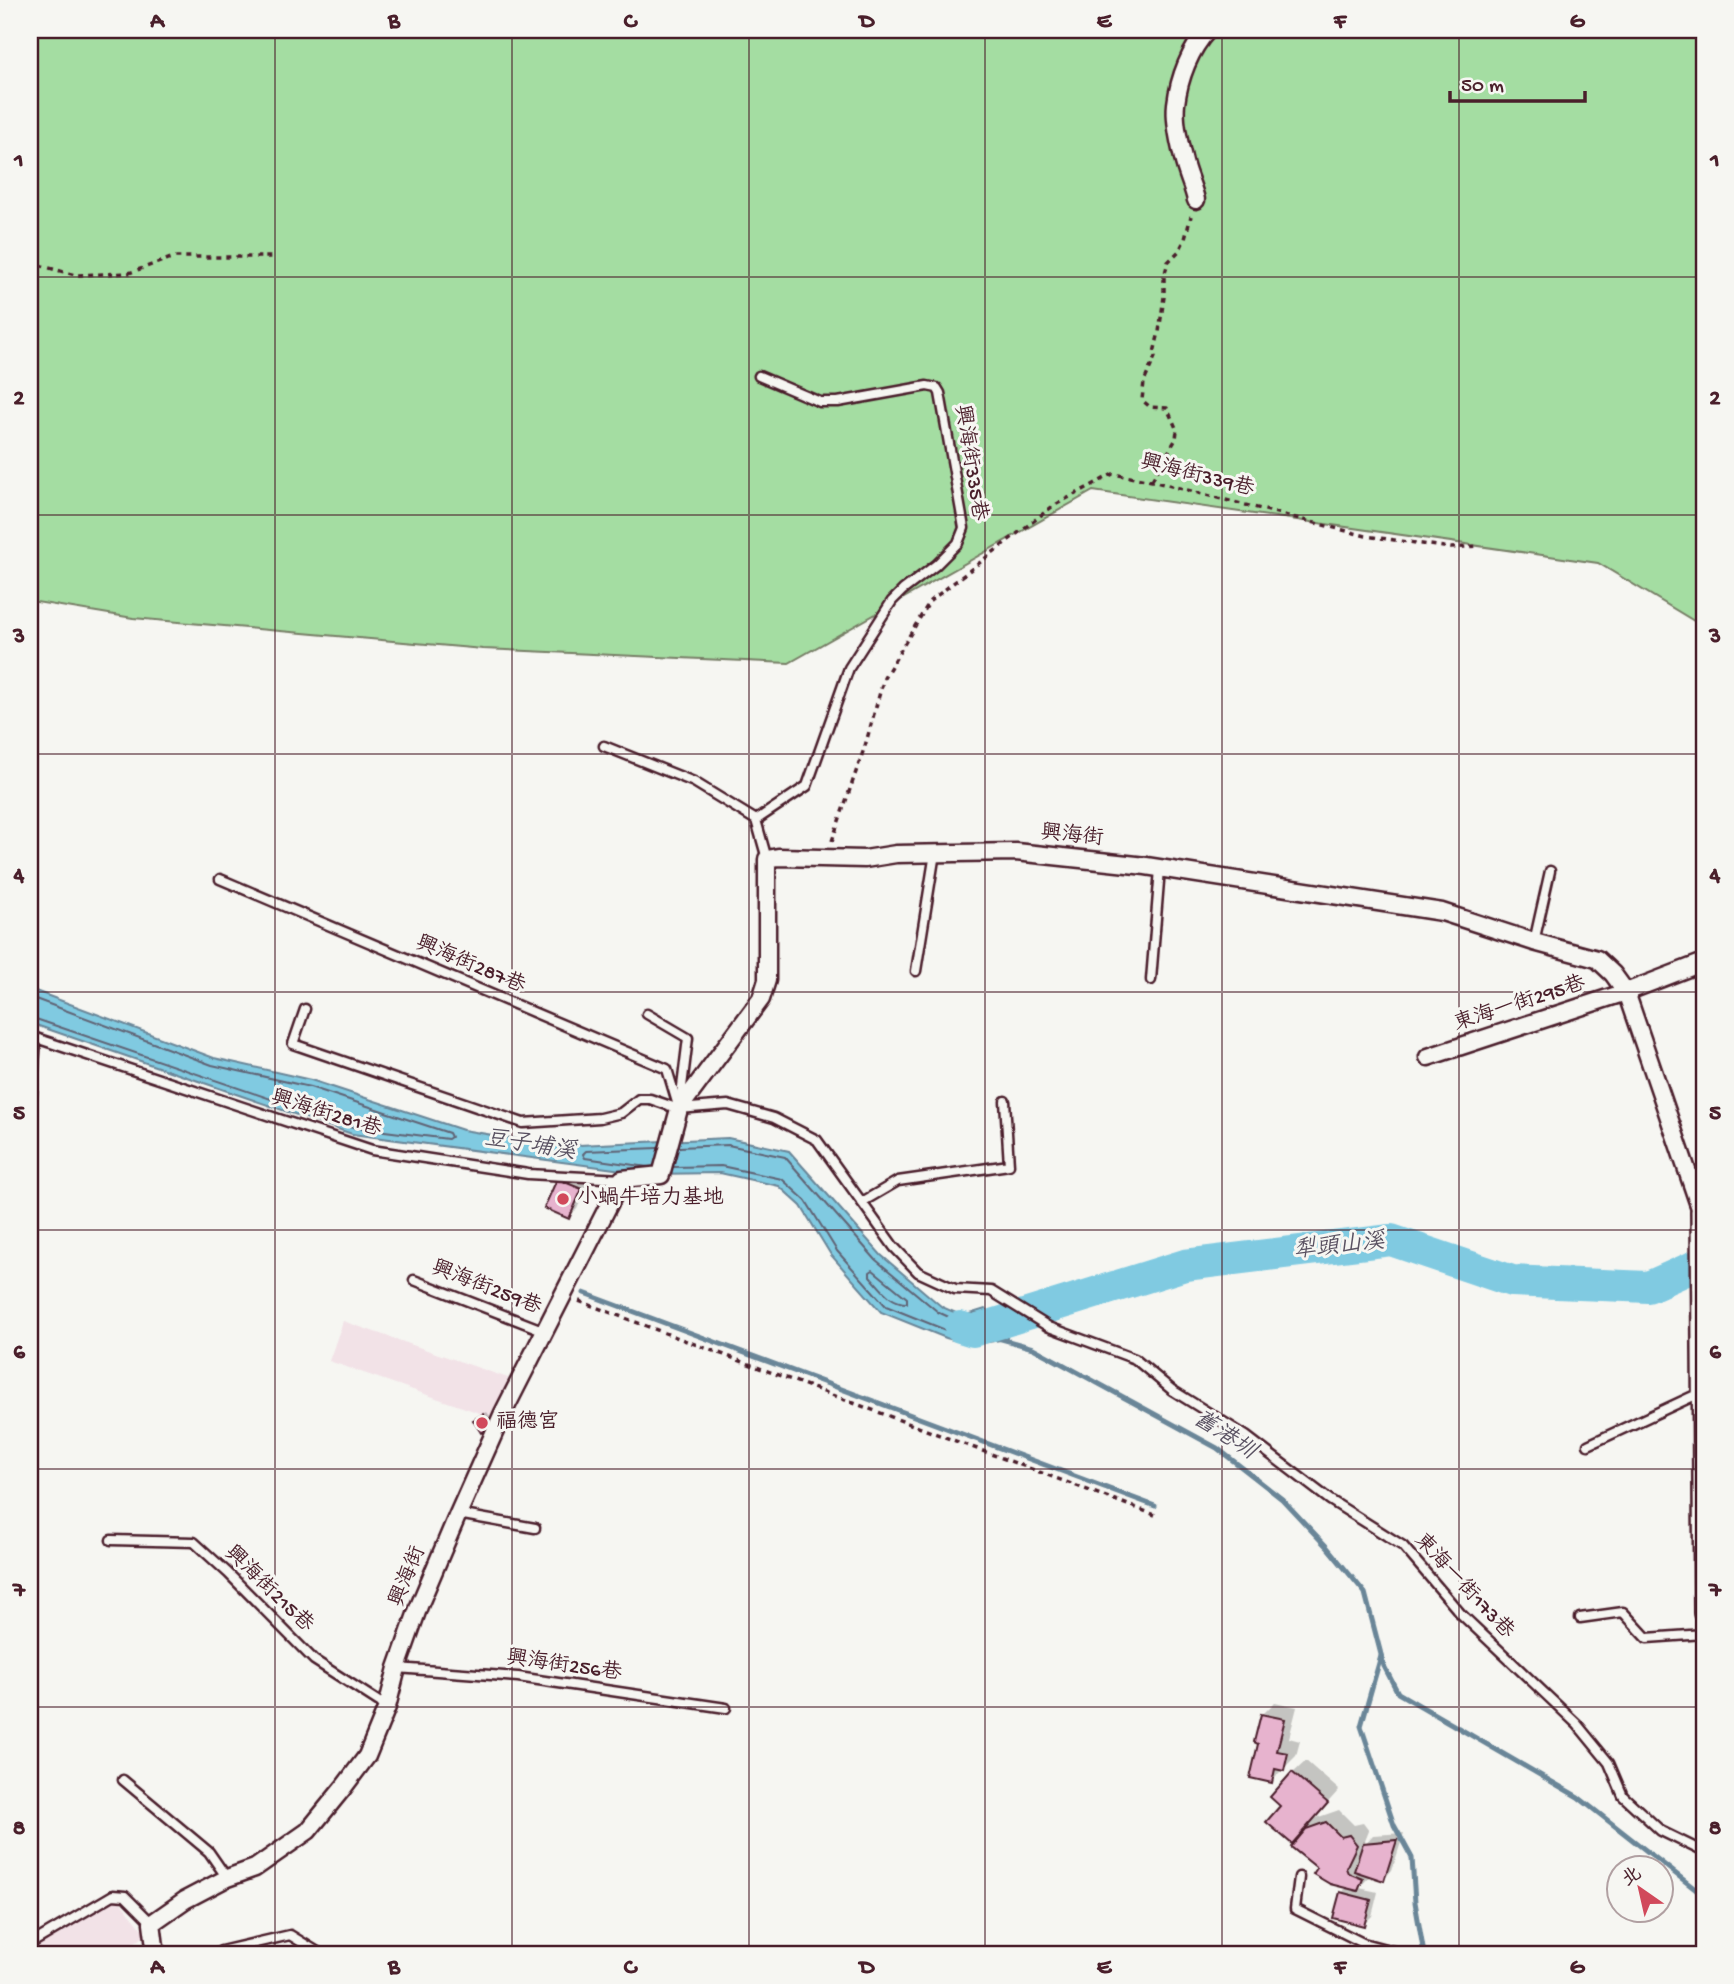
<svg xmlns="http://www.w3.org/2000/svg" width="1734" height="1984" font-family="'Gochi Hand','LXGW WenKai TC',sans-serif">
<rect width="100%" height="100%" fill="#f6f6f2"/>
<filter id="ink" filterUnits="userSpaceOnUse"><feTurbulence type="fractalNoise" baseFrequency=".0143" numOctaves="2"/><feDisplacementMap in="SourceGraphic" scale="14" xChannelSelector="R" yChannelSelector="G"/><feConvolveMatrix kernelMatrix="1 2 1 2 8 2 1 2 1" color-interpolation-filters="sRGB"/></filter>
<g filter="url(#ink)">
<g fill="#f2e2e7">
<polygon points="343,1321 508,1378 494,1418 329,1361"/>
<polygon points="113,1893 147,1935 115,1954 30,1954 30,1938"/>
</g>
<polygon fill="#a4dda2" stroke="#777e66" stroke-width="2" points="30,30 1704,30 1704,627 1598,563 1093,491 789,663 483,649 133,618 30,601"/>
<polygon fill="#80cae1" stroke="#6a8698" stroke-width="2" points="30,989 214,1058 311,1080 463,1130 557,1146 728,1138 789,1151 881,1255 942,1307 963,1316 985,1309 1008,1326 1007,1339 971,1345 946,1338 881,1312 831,1255 801,1206 779,1186 720,1173 652,1174 352,1134 30,1023"/>
<g fill="#0003">
<polygon points="566,1171 589,1181 577,1209 569,1217 558,1180"/>
<polygon points="487,1412 494,1422 482,1431 479,1417"/>
<polygon points="1275,1702 1297,1707 1289,1738 1300,1741 1296,1756 1271,1781 1260,1742 1262,1715"/>
<polygon points="1306,1761 1339,1790 1313,1819 1339,1810 1354,1825 1363,1823 1369,1831 1363,1846 1373,1835 1404,1833 1392,1870 1384,1879 1371,1875 1359,1888 1378,1892 1372,1916 1364,1924 1341,1893 1347,1887 1319,1867 1268,1822 1283,1806 1293,1773"/>
</g>
<g fill="none" stroke-linecap="round" stroke-linejoin="round">
<g stroke="#606374" stroke-width="2">
<polyline points="30,997 212,1065 310,1087 449,1133 451,1137 448,1139 353,1127 30,1017"/>
<polyline points="648,1167 585,1158 583,1154 586,1151 658,1148"/>
<polyline points="673,1167 721,1166 782,1179 806,1201 837,1251 886,1306 948,1331 971,1338 999,1332 998,1328 984,1318 962,1323 938,1312 876,1260 785,1157 728,1145 679,1147"/>
<path d="M873,1270L907,1298V1303C890,1303 881,1288 870,1276V1272Z"/>
</g>
<g stroke="#6a8698" stroke-width="5">
<polyline points="584,1293 1155,1506"/>
<polyline points="998,1338 1033,1348 1217,1448 1282,1499 1327,1547 1365,1593 1384,1666 1398,1693 1578,1797 1704,1896"/>
<polyline points="1381,1656 1361,1726 1394,1825 1412,1858 1415,1902 1424,1954"/>
</g>
<polyline stroke="#80cae1" stroke-width="32" points="960,1327 973,1331 1185,1265 1391,1240 1512,1281 1648,1287 1704,1262"/>
</g>
<g fill="#e7b3ce" stroke="#4a1f2b" stroke-width="2">
<polygon points="557,1179 582,1189 569,1219 544,1208"/>
<polygon points="483,1414 491,1427 481,1433 473,1420"/>
<polygon points="1261,1714 1285,1719 1277,1751 1288,1753 1284,1771 1275,1769 1272,1783 1250,1778 1258,1744 1254,1742"/>
<polygon points="1292,1772 1328,1803 1292,1844 1266,1822 1280,1806 1270,1797"/>
<polygon points="1326,1822 1341,1837 1349,1835 1357,1845 1346,1868 1348,1873 1363,1879 1358,1891 1330,1884 1313,1874 1317,1868 1291,1847 1306,1829"/>
<polygon points="1397,1840 1384,1881 1354,1871 1363,1843"/>
<polygon points="1340,1892 1371,1900 1364,1926 1333,1918"/>
</g>
<g fill="none" stroke-linecap="round" stroke-linejoin="round">
<g stroke="#4a1f2b" stroke-width="13">
<g id="service">
<polyline points="604,746 694,782 756,820 767,859"/>
<polyline points="756,820 807,786 849,668 892,601 903,590 936,565 958,543 964,528 940,393 937,388 927,386 838,402 820,402 759,376"/>
<polyline points="220,879 667,1069 679,1109"/>
<polyline points="1534,942 1550,871"/>
<polyline points="916,971 935,853"/>
<polyline points="1151,980 1160,869"/>
<polyline points="305,1009 293,1044 523,1123 600,1118 621,1113 639,1099 650,1099 679,1109 728,1105 774,1118 817,1140 894,1247 918,1272 955,1289 991,1291 1049,1327 1135,1359 1172,1390 1246,1436 1330,1500 1403,1546 1461,1614 1577,1724 1609,1763 1623,1796 1661,1831 1704,1852"/>
<polyline points="647,1014 688,1038 680,1103"/>
<polyline points="30,1036 372,1150 528,1174 622,1179"/>
<polyline points="30,1119 36,1039"/>
<polyline points="862,1202 898,1181 1009,1165 1005,1101"/>
<polyline points="414,1280 545,1331"/>
<polyline points="1588,1445 1702,1392"/>
<polyline points="458,1514 535,1528"/>
<polyline points="111,1540 194,1542 228,1573 314,1660 387,1707"/>
<polyline points="1580,1618 1623,1612 1647,1638 1704,1634"/>
<polyline points="397,1668 518,1677 726,1708"/>
<polyline points="123,1780 209,1852 227,1878"/>
<polyline points="1299,1877 1295,1909 1363,1943 1404,1954"/>
<polyline points="30,1944 113,1895 125,1896 152,1923"/>
<polyline points="216,1954 221,1951 290,1935 321,1954"/>
</g>
</g>
<g stroke="#4a1f2b" stroke-width="21">
<g id="minor">
<path d="M1196,200C1193,186 1186,173 1183,158C1179,142 1174,120 1176,104C1179,78 1190,49 1208,30"/>
<polyline points="1428,1057 1626,992 1704,962"/>
<polyline points="156,1954 152,1923 185,1900 227,1878 255,1868 308,1831 343,1788 367,1756 387,1707 397,1668 419,1606 458,1514 503,1413 622,1179 661,1175 679,1109 761,999 767,980 767,859 778,857 865,859 896,854 1016,852 1146,866 1442,912 1534,942 1597,959 1613,974 1626,992 1701,1211"/>
</g>
</g>
<g stroke="#4a1f2b" stroke-width="24">
<polyline id="tertiary" points="1704,1206 1701,1211 1704,1613"/>
</g>
<g stroke="#4a1f2b" stroke-width="3.5" stroke-dasharray="5 5" stroke-linecap="butt">
<polyline points="30,266 35,264 75,275 129,273 174,257 274,257"/>
<polyline points="1152,480 1176,439 1177,430 1167,408 1150,407 1142,400 1144,382 1155,357 1154,353 1159,332 1164,297 1164,277 1168,262 1179,251 1185,239 1191,216"/>
<polyline points="832,841 865,746 884,678 930,601 1053,506 1113,474 1152,481 1366,536 1451,548 1479,546"/>
<polyline points="579,1301 1155,1515"/>
</g>
<use href="#service" stroke="#f6f6f2" stroke-width="8"/>
<use href="#minor" stroke="#f6f6f2" stroke-width="16"/>
<use href="#tertiary" stroke="#f6f6f2" stroke-width="19"/>
</g>
</g>
<path fill="none" stroke="#4a1f2b" stroke-width="2" stroke-opacity="0.55" d="M275,30V1954M512,30V1954M749,30V1954M985,30V1954M1222,30V1954M1459,30V1954M30,277H1704M30,515H1704M30,754H1704M30,992H1704M30,1230H1704M30,1469H1704M30,1707H1704"/>
<g fill="#d1495b" stroke="#f6f6f2" stroke-width="2.5">
<circle cx="563" cy="1199" r="7"/>
<circle cx="482" cy="1423" r="7"/>
</g>
<g text-anchor="middle" dominant-baseline="central" stroke-width="6" stroke-linejoin="round" paint-order="stroke">
<g font-size="21" fill="#4a1f2b" stroke="#f6f6f2">
<text transform="translate(969 463) rotate(81)">興海街335巷</text>
<text transform="translate(1197 477) rotate(14)">興海街339巷</text>
<text transform="translate(1072 837) rotate(6)">興海街</text>
<text transform="translate(470 966) rotate(23)">興海街287巷</text>
<text transform="translate(1520 1005) rotate(-18)">東海一街295巷</text>
<text transform="translate(326 1115) rotate(17)">興海街281巷</text>
<text transform="translate(486 1289) rotate(21)">興海街259巷</text>
<text transform="translate(409 1577) rotate(-68)">興海街</text>
<text transform="translate(1463 1587) rotate(47)">東海一街173巷</text>
<text transform="translate(268 1590) rotate(44)">興海街215巷</text>
<text transform="translate(564 1667) rotate(8)">興海街256巷</text>
</g>
<g font-size="21" fill="#4a1f2b" stroke="#f6f6f2" text-anchor="start">
<text x="577" y="1199">小蝸牛培力基地</text>
<text x="496" y="1423">福德宮</text>
</g>
<g font-size="23" font-style="italic" fill="#5a5262" stroke="#f6f6f2">
<text transform="translate(530 1146) rotate(9)">豆子埔溪</text>
<text transform="translate(1339 1247) rotate(-6)">犁頭山溪</text>
<text transform="translate(1224 1436) rotate(33)">舊港圳</text>
</g>
</g>
<rect width="1734" height="1984" fill="none" stroke="#f6f6f2" stroke-width="77"/>
<g transform="translate(1640 1889) rotate(326)"><circle r="33" fill="#f6f6f2" stroke="#b1a0a2" stroke-width="2"/>
<path d="M0-5L12 26L0 18L-12 26Z" fill="#d1495b"/>
<text y="-10" font-size="19" font-weight="bold" text-anchor="middle" fill="#4a1f2b">北</text>
</g>
<path d="M1450 91v10h135v-10" fill="none" stroke="#4a1f2b" stroke-width="3.5"/>
<text x="1461" y="91" font-size="21" fill="#4a1f2b" stroke="#f6f6f2" stroke-width="5" paint-order="stroke">50 m</text>
<rect x="38" y="38" width="1658" height="1908" fill="none" stroke="#4a1f2b" stroke-width="2.5"/>
<g font-size="23" text-anchor="middle" font-weight="bold" fill="#4a1f2b">
<text x="157" y="27">A</text>
<text x="394" y="27">B</text>
<text x="630" y="27">C</text>
<text x="867" y="27">D</text>
<text x="1104" y="27">E</text>
<text x="1340" y="27">F</text>
<text x="1577" y="27">G</text>
<text x="19" y="166">1</text>
<text x="1715" y="166">1</text>
<text x="19" y="404">2</text>
<text x="1715" y="404">2</text>
<text x="19" y="642">3</text>
<text x="1715" y="642">3</text>
<text x="19" y="881">4</text>
<text x="1715" y="881">4</text>
<text x="19" y="1119">5</text>
<text x="1715" y="1119">5</text>
<text x="19" y="1358">6</text>
<text x="1715" y="1358">6</text>
<text x="19" y="1596">7</text>
<text x="1715" y="1596">7</text>
<text x="19" y="1834">8</text>
<text x="1715" y="1834">8</text>
<text x="157" y="1973">A</text>
<text x="394" y="1973">B</text>
<text x="630" y="1973">C</text>
<text x="867" y="1973">D</text>
<text x="1104" y="1973">E</text>
<text x="1340" y="1973">F</text>
<text x="1577" y="1973">G</text>
</g>
</svg>
